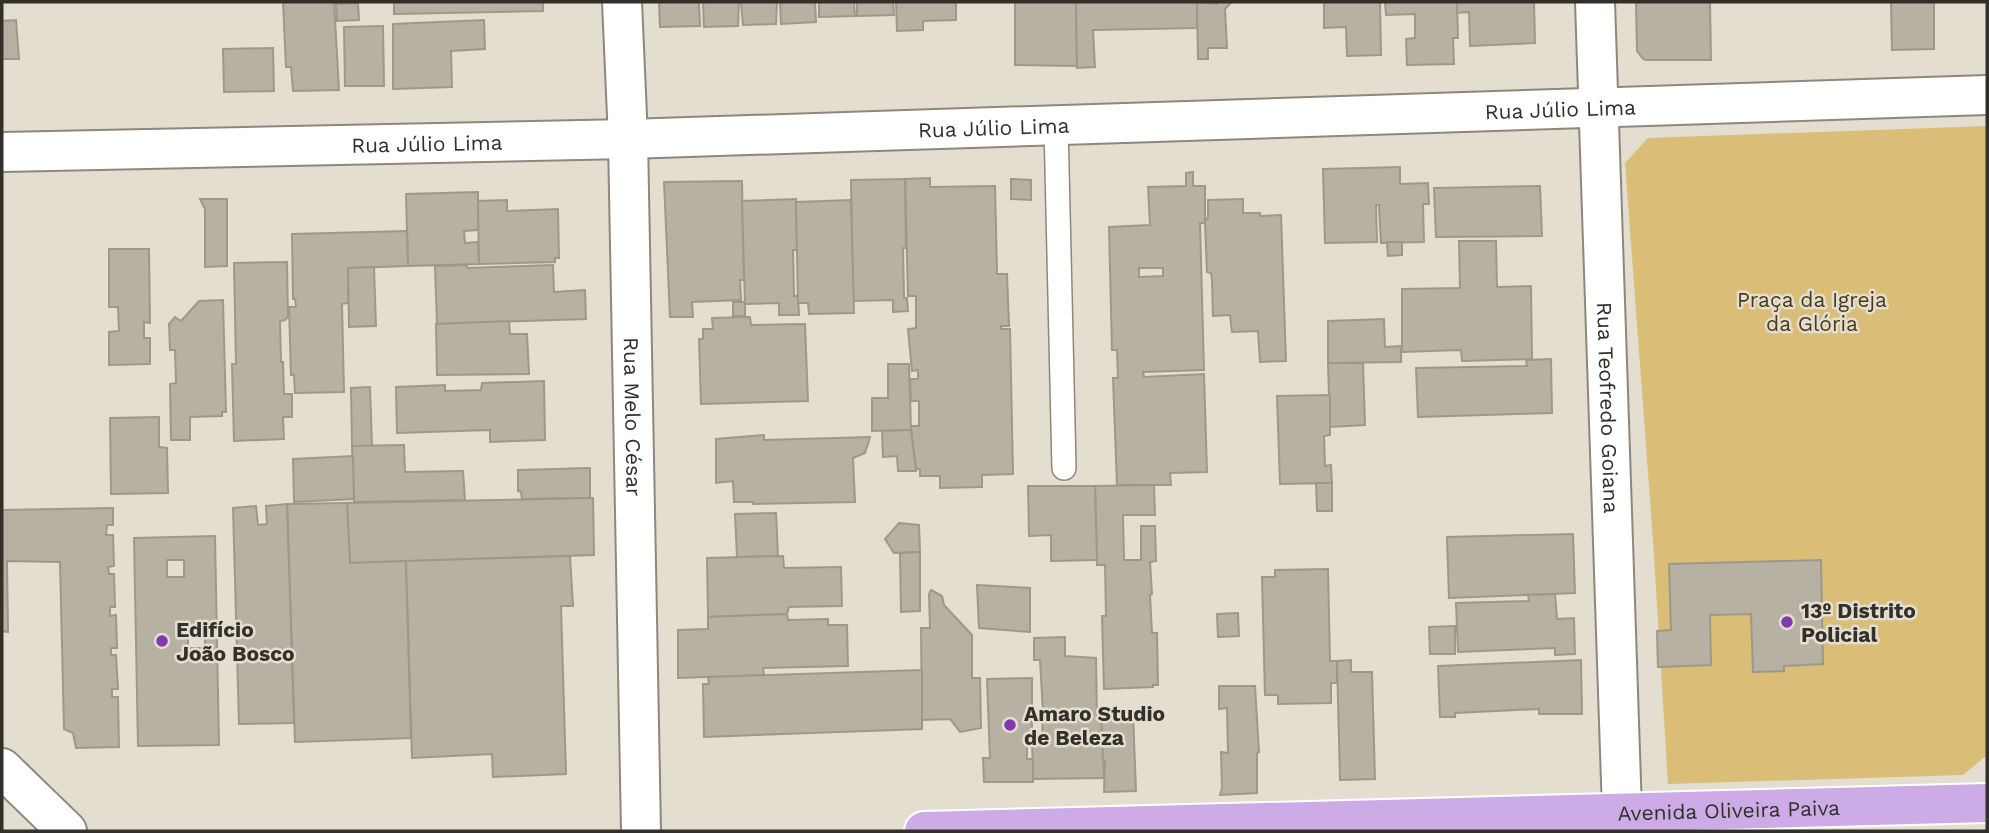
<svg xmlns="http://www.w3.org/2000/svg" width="1989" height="833" font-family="'Work Sans',sans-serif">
<rect width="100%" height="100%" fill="#e3ded0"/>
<polygon fill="#dabd76" points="1987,126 1987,755 1963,775 1668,784 1653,540 1625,163 1648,138"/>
<g fill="#b7b1a4" stroke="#9e988b" stroke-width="2" fill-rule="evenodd">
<polygon points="283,2 334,2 339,90 293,91 291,67 286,67"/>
<polygon points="394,2 543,2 543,11 394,14"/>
<polygon points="659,2 699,2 700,26 660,27"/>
<polygon points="703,2 739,2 738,26 704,27"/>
<polygon points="741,2 777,2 776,24 743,25"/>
<polygon points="780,2 815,2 816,22 781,24"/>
<polygon points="819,2 854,2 855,16 819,17"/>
<polygon points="857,2 893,2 894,15 857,16"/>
<polygon points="896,2 956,2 956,20 923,21 923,30 897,31"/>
<polygon points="1015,2 1076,2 1077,66 1015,65"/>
<polygon points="1076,2 1197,2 1197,28 1093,30 1095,67 1077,68"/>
<polygon points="1197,2 1217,4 1219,2 1232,2 1225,9 1227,48 1208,48 1208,59 1198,59"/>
<polygon points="1324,2 1380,2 1381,55 1347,56 1346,27 1324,28"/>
<polygon points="1385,2 1457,2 1458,38 1453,38 1454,64 1407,65 1406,39 1415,38 1415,14 1386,15"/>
<polygon points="1457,2 1534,2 1535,43 1470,46 1469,12 1457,13"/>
<polygon points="1636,2 1710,2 1711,60 1646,60 1643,59 1637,51"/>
<polygon points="1891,2 1934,2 1934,49 1892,50"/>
<polygon points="358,3 359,20 337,21 336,4"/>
<polygon points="16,20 19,59 2,59 2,21"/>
<polygon points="484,20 485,49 451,51 452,87 393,89 393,24"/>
<polygon points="383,26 384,86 345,86 344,27"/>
<polygon points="273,48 274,91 224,92 223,49"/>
<polygon points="1400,167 1400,184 1428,183 1429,204 1423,204 1424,242 1381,243 1379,205 1376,205 1377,242 1325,243 1323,169"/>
<path d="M1193,172V186H1205V223H1200L1204,370L1143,372L1144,377L1204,374L1207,472L1170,473L1171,485H1117L1113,378H1118L1117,350H1112L1109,227L1150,225L1148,187L1186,186V173ZM1139,268H1163V276L1139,277Z"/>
<polygon points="930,178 930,187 995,186 997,274 1007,274 1009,326 1001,326 1001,329 1010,329 1013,474 982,475 982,487 940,488 940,476 920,476 920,469 916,469 911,429 911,426 919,426 919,401 911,401 910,379 918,379 918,370 912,371 908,329 916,328 916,296 908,296 905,179"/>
<polygon points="905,179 906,248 903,248 904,298 907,298 908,311 893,312 893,300 853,301 851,180"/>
<polygon points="1011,179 1031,180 1031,200 1011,199"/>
<polygon points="742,181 744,280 740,280 741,300 692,302 693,317 670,317 664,182"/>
<polygon points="1540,186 1542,236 1436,237 1434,188"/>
<polygon points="478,192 478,230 464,231 465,243 478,242 479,264 408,266 406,194"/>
<polygon points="200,199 227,199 227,266 205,267 205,209"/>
<polygon points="796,199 797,250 793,250 794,296 798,296 799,315 779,315 779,303 745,304 742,201"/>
<polygon points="1243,199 1243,213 1260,213 1260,216 1281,215 1286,361 1260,362 1258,331 1232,332 1230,315 1213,316 1212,280 1211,273 1207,272 1205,223 1206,219 1208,218 1208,200"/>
<polygon points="507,200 507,211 558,209 559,258 555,258 555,262 479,264 478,201"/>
<polygon points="851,200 854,313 809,314 808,303 798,303 796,202"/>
<polygon points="407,231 408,266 348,268 348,303 342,304 344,392 295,393 294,375 291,375 289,307 296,307 295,299 293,299 292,234"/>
<polygon points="1459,241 1496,241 1497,287 1531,286 1532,359 1462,361 1461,350 1402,352 1402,289 1460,288"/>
<polygon points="1387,242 1402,242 1402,255 1388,256"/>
<polygon points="109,249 149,249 150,323 144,322 144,338 150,338 150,364 109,365 109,332 119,331 118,307 109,307"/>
<polygon points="287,262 288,317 285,320 280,321 281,362 283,362 284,394 292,394 292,417 283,417 284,439 234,441 232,364 236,364 234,263"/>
<polygon points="467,265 467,268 553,265 554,292 585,290 586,319 437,324 435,266"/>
<polygon points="374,267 376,326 349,327 348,268"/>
<polygon points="223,300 226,412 222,412 222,416 190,417 190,440 171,440 170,384 176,383 175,350 170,350 169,324 175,317 181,321 199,301"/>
<rect x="733" y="302" width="12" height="14"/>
<polygon points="750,317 751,325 805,324 808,401 701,404 699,339 703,339 703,329 713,329 712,318"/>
<polygon points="1384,319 1385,347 1401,346 1401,362 1328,363 1328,321"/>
<polygon points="509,321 510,334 527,334 529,374 437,375 436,324"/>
<polygon points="1551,359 1552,413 1418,417 1416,368 1527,366 1526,360"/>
<polygon points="1328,363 1363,363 1365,425 1330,427"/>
<polygon points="888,364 909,364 911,430 872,431 872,398 888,398"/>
<polygon points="544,381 545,440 490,442 490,430 397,433 396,387 445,385 445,391 481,390 482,383"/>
<polygon points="370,387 372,446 352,446 351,388"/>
<polygon points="1330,395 1330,435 1324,436 1325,466 1331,465 1332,483 1280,484 1277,396"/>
<polygon points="159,417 159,447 167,448 168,493 111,494 110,418"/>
<polygon points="911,430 916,471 898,471 897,456 883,457 882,431"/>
<polygon points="764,435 764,440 870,437 865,453 853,458 855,502 753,504 753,502 734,502 733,481 716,483 716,439"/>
<polygon points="404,445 405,472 463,471 465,500 354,502 352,446"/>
<polygon points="353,456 354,499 294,502 293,459"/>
<polygon points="590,468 590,498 522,499 521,492 518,491 518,470"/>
<polygon points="1316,483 1332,483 1332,511 1317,511"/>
<polygon points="1154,485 1155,515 1123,515 1124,560 1141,560 1141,526 1155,526 1156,561 1150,562 1152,594 1150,595 1152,633 1157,633 1158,685 1153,685 1153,687 1104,689 1102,616 1106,616 1105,565 1097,565 1095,486"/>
<polygon points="1028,486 1095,486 1097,560 1051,561 1051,535 1029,536"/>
<polygon points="593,498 594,555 350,563 347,503"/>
<polygon points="347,503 350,563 406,561 411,738 295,742 287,504"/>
<polygon points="287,504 294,723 239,724 233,508 256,506 258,525 267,524 266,506"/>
<polygon points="113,508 113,525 107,525 106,535 113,535 114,566 108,567 109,574 114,574 115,607 110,607 110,616 116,615 117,648 111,648 111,655 116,655 118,689 112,689 112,697 118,697 119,747 76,748 73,733 64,729 60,562 7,561 8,632 2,631 2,510"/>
<polygon points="776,513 778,556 737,557 735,514"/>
<polygon points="899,523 919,525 920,552 894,553 885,539"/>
<polygon points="1573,534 1575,593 1449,598 1447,537"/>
<path d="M215,536L219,745L138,746L134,538ZM167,560H184V577H167ZM188,634H205V648H188Z"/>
<polygon points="920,552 920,611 901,612 900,553"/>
<polygon points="570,556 573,606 561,606 566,774 493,777 492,754 412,758 406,561"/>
<polygon points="783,556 784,568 841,567 842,606 789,607 787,614 708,617 707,558"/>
<polygon points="1821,560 1823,664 1784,666 1784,671 1753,672 1751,614 1710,615 1711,665 1658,667 1657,631 1671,630 1669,564"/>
<polygon points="1328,569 1330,661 1337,661 1337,683 1331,683 1331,703 1278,704 1278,695 1265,695 1262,577 1275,577 1275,570"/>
<polygon points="977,585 1030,588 1030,632 979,628"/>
<polygon points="931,590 942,596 944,605 972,635 972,678 980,678 981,728 960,732 950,719 922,720 921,628 930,628 929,594"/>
<polygon points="1555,594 1557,619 1574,618 1575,654 1555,655 1555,648 1458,652 1456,603 1529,601 1528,595"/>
<polygon points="1238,613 1239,636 1218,637 1217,614"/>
<polygon points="787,614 788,620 828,619 828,625 847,625 848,666 763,668 764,675 678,678 678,630 708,629 708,617"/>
<polygon points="1455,626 1455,654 1430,654 1429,627"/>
<polygon points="1065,637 1065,656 1096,658 1097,720 1102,720 1104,778 1033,779 1032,737 1042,737 1043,712 1040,660 1034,660 1034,638"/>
<polygon points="1351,660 1351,672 1372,672 1375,779 1340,780 1337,661"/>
<polygon points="1581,660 1582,714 1539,714 1539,709 1455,713 1455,717 1440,717 1438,666"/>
<polygon points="922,670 922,729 704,737 703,684 709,684 708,677"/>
<polygon points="1032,678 1032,742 1027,742 1027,759 1033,759 1033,782 984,782 983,758 990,758 987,679"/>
<polygon points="1219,686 1255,686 1259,752 1257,753 1257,793 1220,795 1222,788 1221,752 1228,753 1227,708 1219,709"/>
<polygon points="1133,714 1136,791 1104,792 1105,761 1103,761 1101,715"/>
</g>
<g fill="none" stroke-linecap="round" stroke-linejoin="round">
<g stroke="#8d887c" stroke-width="26">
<polyline id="lane" points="1056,125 1064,468"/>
</g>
<g stroke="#8d887c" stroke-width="42">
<g id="street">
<path id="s1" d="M622,2L628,139L641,831"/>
<path id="s2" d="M1595,2L1622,812"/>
<path id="s3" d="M2,152L628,139L1987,95"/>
<polyline points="2,768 67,831"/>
</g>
</g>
<g stroke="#fff" stroke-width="42">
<g id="primary">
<path id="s4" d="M924,831L1987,803"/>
</g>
</g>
<use href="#lane" stroke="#fff" stroke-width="23"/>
<use href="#street" stroke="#fff" stroke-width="38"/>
<use href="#primary" stroke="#ccabe6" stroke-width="38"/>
</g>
<g fill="#7f3aad" stroke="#e3ded0" stroke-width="2.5">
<circle cx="1787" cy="622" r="7"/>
<circle cx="162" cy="641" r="7"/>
<circle cx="1010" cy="725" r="7"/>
</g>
<g text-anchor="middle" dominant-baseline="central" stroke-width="5" stroke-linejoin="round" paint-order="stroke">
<g font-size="21" fill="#32302a" stroke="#e3ded0">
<text stroke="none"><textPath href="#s3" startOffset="1559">Rua Júlio Lima</textPath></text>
<text stroke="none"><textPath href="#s3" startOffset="992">Rua Júlio Lima</textPath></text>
<text stroke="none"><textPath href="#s3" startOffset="425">Rua Júlio Lima</textPath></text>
<text stroke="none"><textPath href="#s2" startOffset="406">Rua Teofredo Goiana</textPath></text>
<text stroke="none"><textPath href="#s1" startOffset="415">Rua Melo César</textPath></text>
<text stroke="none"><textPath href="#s4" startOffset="805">Avenida Oliveira Paiva</textPath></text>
</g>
<g font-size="21" fill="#493b1a" stroke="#e3ded0">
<text x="1812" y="299">Praça da Igreja<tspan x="1812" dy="24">da Glória</tspan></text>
</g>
<g font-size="21" font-weight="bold" fill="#32302a" stroke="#e3ded0" text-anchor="start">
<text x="1801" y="610">13º Distrito<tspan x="1801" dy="24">Policial</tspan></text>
<text x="176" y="629">Edifício<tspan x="176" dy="24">João Bosco</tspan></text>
<text x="1024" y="713">Amaro Studio<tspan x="1024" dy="24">de Beleza</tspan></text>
</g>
</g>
<rect width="1989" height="833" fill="none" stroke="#32302a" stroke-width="7"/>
</svg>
